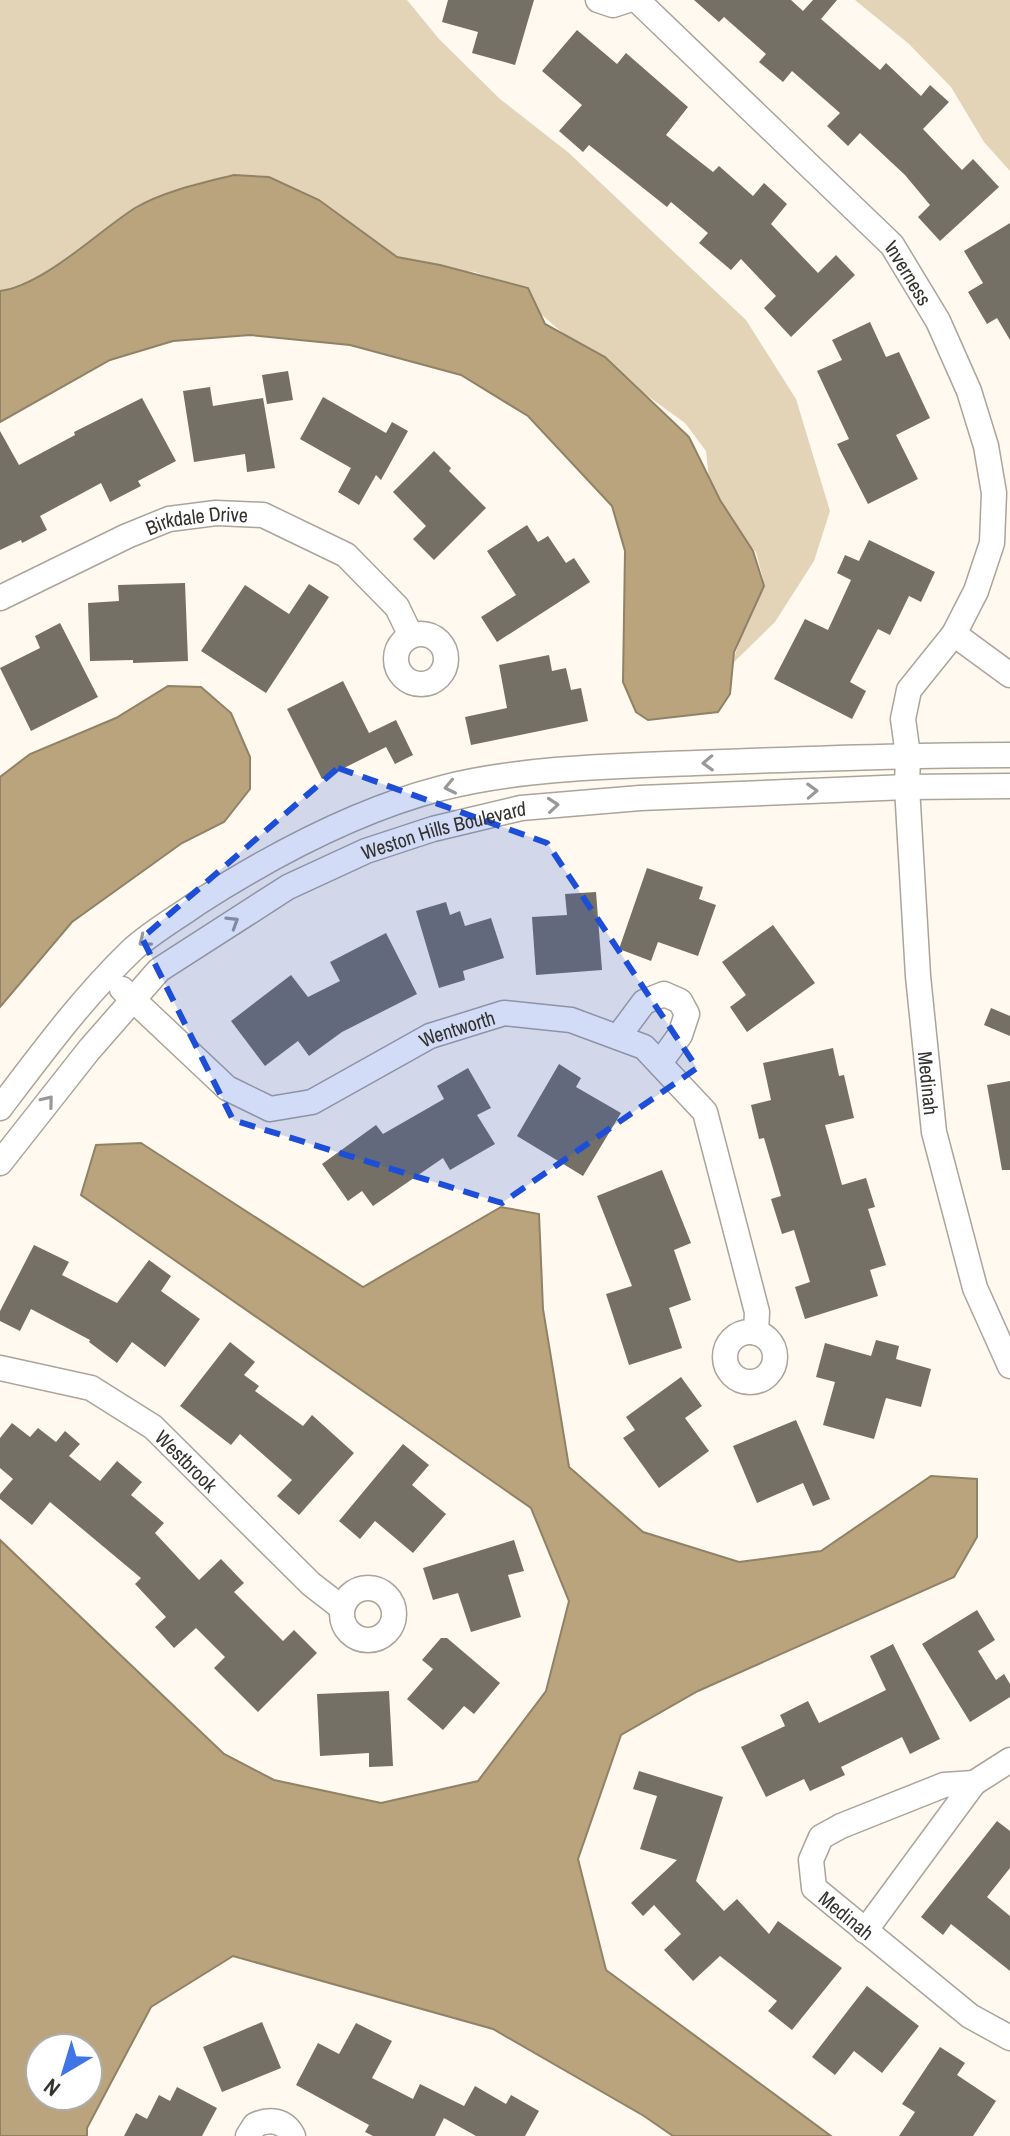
<svg xmlns="http://www.w3.org/2000/svg" width="1010" height="2136" font-family="'Archivo Narrow',sans-serif">
<rect width="100%" height="100%" fill="#fff9ef"/>
<g fill="#e3d4b8">
<polygon points="0,0 407,0 439,39 500,99 569,153 746,320 796,399 830,511 814,561 775,622 732,664 754,598 763,579 756,552 712,506 706,451 685,423 573,342 505,283 475,272 424,267 397,257 363,234 234,175 192,185 138,206 36,279 0,291"/>
<polygon points="855,0 1010,0 1010,171 984,142 951,87 909,44"/>
</g>
<g fill="#b9a47e" stroke="#918266" stroke-width="2" fill-rule="evenodd">
<path d="M234,175L269,177L319,200L397,257L440,265L528,288L545,324L605,357L689,437L720,500L753,551L764,586L734,652L730,694L718,712L648,720L636,712L623,682L625,551L612,506L528,416L461,375L350,345L250,335L173,341L110,360L0,422V291C44,285 96,233 135,208C164,191 202,183 234,175Z"/>
<polygon points="168,686 201,687 231,713 250,757 250,789 224,822 182,843 72,922 0,1007 0,777 30,754 116,718"/>
<path d="M141,1143L363,1287L501,1207L539,1214L543,1309L569,1467L643,1532L739,1562L821,1551L931,1476L977,1479V1537L954,1577L698,1691L621,1735L578,1859L606,1970L831,2136H673L644,2116L493,2029L233,1956L151,2007L87,2128V2136H0V1540L224,1754L274,1780L381,1803L478,1781L546,1691L569,1601L531,1508L81,1195L96,1145ZM40,2048H88V2096H40Z"/>
</g>
<g fill="#747066">
<polygon points="448,0 534,0 515,65 472,53 478,32 442,22"/>
<polygon points="694,0 791,0 803,11 813,0 837,0 821,19 880,70 886,63 921,96 930,85 949,102 923,129 962,170 973,159 999,187 940,241 918,217 930,205 905,175 860,133 848,146 827,126 840,113 792,71 783,82 759,62 766,54 724,17 719,22"/>
<polygon points="577,30 617,64 626,53 688,107 666,135 713,172 719,166 753,196 764,183 787,204 771,224 818,273 836,255 855,275 791,337 764,308 776,296 741,259 731,270 699,243 708,233 671,202 667,207 589,145 583,152 559,131 582,105 542,71"/>
<polygon points="1010,223 1010,340 997,318 987,324 968,292 983,283 964,251"/>
<polygon points="870,322 886,357 899,352 930,418 896,435 918,479 868,504 837,444 849,439 817,371 842,360 832,340"/>
<polygon points="288,371 293,400 267,404 262,375"/>
<polygon points="210,387 213,406 263,398 275,468 247,472 245,454 194,462 183,391"/>
<polygon points="323,397 386,433 392,422 408,431 381,480 376,475 359,505 338,492 351,468 300,439"/>
<polygon points="142,398 176,461 138,481 141,486 110,502 101,483 40,516 47,530 22,543 21,540 0,550 0,431 19,465 75,435 74,432"/>
<polygon points="434,451 451,468 449,471 486,508 434,560 413,539 426,526 393,492"/>
<polygon points="527,525 538,542 548,536 566,563 574,558 590,582 497,642 481,617 516,595 487,551"/>
<polygon points="869,540 935,572 921,602 909,596 890,635 878,629 850,682 866,691 852,719 774,679 805,619 828,630 851,580 837,573 845,555 859,561"/>
<polygon points="185,583 188,661 133,663 133,660 90,661 88,603 119,601 118,585"/>
<polygon points="309,584 329,597 266,693 201,651 245,585 289,614"/>
<polygon points="60,623 98,697 31,731 0,668 40,648 35,636"/>
<polygon points="549,655 552,671 566,668 571,690 581,688 588,721 471,745 465,717 507,708 499,665"/>
<polygon points="343,681 369,733 396,720 413,755 395,764 386,747 322,779 287,709"/>
<polygon points="647,868 703,887 699,899 716,905 698,956 658,942 651,961 619,949"/>
<polygon points="596,892 602,970 536,975 532,917 567,915 565,894"/>
<polygon points="446,902 450,915 460,911 465,926 491,918 504,958 463,971 465,980 439,988 416,911"/>
<polygon points="773,925 815,983 747,1032 730,1007 746,995 722,962"/>
<polygon points="386,933 417,994 342,1032 309,1056 298,1041 265,1066 231,1021 291,975 308,997 340,981 330,962"/>
<polygon points="991,1008 1010,1016 1010,1036 984,1025"/>
<polygon points="833,1048 839,1076 844,1075 854,1118 825,1125 842,1185 866,1178 875,1207 868,1209 886,1265 870,1270 878,1296 805,1319 795,1287 810,1282 794,1230 782,1234 771,1199 781,1196 764,1138 759,1139 751,1105 771,1100 763,1063"/>
<polygon points="559,1064 581,1078 576,1087 621,1113 583,1176 517,1136"/>
<polygon points="468,1068 491,1108 477,1115 495,1144 450,1170 443,1158 373,1206 362,1191 348,1201 322,1164 376,1125 383,1134 444,1099 437,1086"/>
<polygon points="1010,1081 1010,1170 1002,1170 987,1085"/>
<polygon points="662,1170 691,1243 674,1250 691,1300 669,1308 682,1348 629,1365 606,1294 632,1286 597,1196"/>
<polygon points="34,1245 69,1262 62,1275 117,1303 149,1260 171,1276 161,1291 200,1319 165,1367 132,1342 117,1363 89,1342 90,1340 31,1309 20,1331 0,1321 0,1311"/>
<polygon points="876,1340 899,1346 896,1359 931,1369 921,1407 886,1398 874,1439 823,1425 835,1382 816,1377 825,1343 871,1356"/>
<polygon points="230,1342 255,1362 244,1375 259,1386 255,1391 303,1426 312,1415 354,1453 299,1515 277,1496 292,1480 240,1434 231,1445 180,1406"/>
<polygon points="681,1377 702,1406 685,1418 709,1451 659,1488 623,1438 635,1430 626,1417"/>
<polygon points="796,1420 830,1499 813,1506 803,1483 757,1503 733,1446"/>
<polygon points="12,1423 30,1437 38,1428 56,1442 65,1431 80,1444 69,1456 100,1481 117,1461 142,1482 131,1495 164,1523 155,1533 199,1580 221,1559 244,1583 234,1592 283,1641 294,1630 317,1653 258,1712 214,1668 225,1657 196,1628 174,1648 155,1627 166,1617 135,1584 141,1578 50,1502 32,1525 0,1499 0,1494 13,1479 0,1468 0,1438"/>
<polygon points="403,1444 429,1465 412,1485 446,1514 413,1553 375,1521 360,1539 339,1521"/>
<polygon points="514,1540 524,1571 508,1575 521,1617 471,1632 458,1593 433,1600 423,1568"/>
<polygon points="977,1610 995,1640 978,1651 996,1680 1004,1674 1010,1684 1010,1697 970,1722 922,1644"/>
<polygon points="441,1638 447,1638 500,1683 474,1714 464,1706 443,1730 407,1699 433,1669 422,1660"/>
<polygon points="893,1644 940,1739 910,1754 902,1737 841,1767 845,1775 810,1791 804,1779 766,1797 741,1747 785,1726 780,1715 808,1701 819,1723 886,1690 870,1656"/>
<polygon points="389,1691 393,1766 369,1767 369,1753 320,1756 317,1694"/>
<polygon points="639,1771 723,1797 696,1881 724,1911 737,1899 769,1934 778,1921 842,1968 792,2030 768,2011 777,2001 720,1956 693,1981 664,1950 681,1934 654,1905 643,1916 631,1903 677,1860 640,1849 657,1796 633,1789"/>
<polygon points="997,1821 1010,1831 1010,1868 987,1897 1010,1916 1010,1971 951,1924 943,1935 921,1917"/>
<polygon points="867,1986 919,2026 882,2073 854,2051 835,2075 812,2057"/>
<polygon points="262,2022 281,2068 222,2092 203,2047"/>
<polygon points="356,2023 392,2041 372,2078 413,2099 420,2084 464,2106 475,2086 506,2104 511,2095 539,2111 525,2136 476,2136 444,2118 435,2136 373,2136 365,2132 369,2125 296,2085 318,2043 339,2054"/>
<polygon points="940,2047 965,2063 957,2075 996,2101 973,2136 899,2136 915,2112 902,2104"/>
<polygon points="177,2087 217,2108 202,2136 124,2136 136,2113 147,2119 159,2095 170,2101"/>
</g>
<g fill="none" stroke-linecap="round" stroke-linejoin="round">
<g stroke="#aaa49b" stroke-width="27">
<g id="minor">
<polyline points="598,0 613,5 628,0"/>
<path id="s1" d="M637,0L892,245L938,321L969,391L986,446L994,493L992,543L976,591L954,634L909,690L903,719L908,755L907,787L918,976L934,1132L975,1288L1010,1366"/>
<path id="s2" d="M0,598L127,536L169,519L216,513L263,515L346,555L397,607L411,636"/>
<polyline points="954,634 1010,675"/>
<circle cx="421" cy="659" r="25"/>
<path id="s3" d="M122,989L227,1088L270,1109L312,1102L430,1036L504,1013L571,1020L644,1047L705,1112L757,1312L756,1333"/>
<polyline points="618,1037 644,1002 664,994 680,1001 687,1014 680,1035 660,1063"/>
<path d="M0,1108C41,1054 83,997 132,950C152,932 175,919 196,904C269,857 357,810 442,788C517,768 617,766 695,763C800,759 905,755 1010,755"/>
<path id="s4" d="M0,1163L89,1050L159,970L288,887L366,851L433,829L521,808L640,798L907,787L1010,786"/>
<circle cx="750" cy="1357" r="25"/>
<path id="s5" d="M0,1368L91,1388L153,1427L311,1584L342,1608"/>
<circle cx="368" cy="1614" r="26"/>
<path id="s6" d="M1010,1760L974,1783L944,1785L841,1826L821,1837L811,1860L814,1888L970,2016L1010,2038"/>
<polyline points="865,1931 974,1783"/>
<path d="M248,2136L255,2125C270,2118 285,2120 293,2136"/>
</g>
</g>
<use href="#minor" stroke="#fff" stroke-width="24"/>
</g>
<defs><path id="oneway-chevron" d="M-2-3.5L2.5 0L-2 3.5" fill="none" stroke-width="1.6" stroke-linecap="round" stroke-linejoin="round" transform="scale(2)"/></defs>
<g stroke="#9a9896">
<use href="#oneway-chevron" transform="translate(708 763) rotate(178)"/>
<use href="#oneway-chevron" transform="translate(450 787) rotate(168)"/>
<use href="#oneway-chevron" transform="translate(812 791) rotate(-2)"/>
<use href="#oneway-chevron" transform="translate(553 805) rotate(-5)"/>
<use href="#oneway-chevron" transform="translate(233 922) rotate(-32)"/>
<use href="#oneway-chevron" transform="translate(144 941) rotate(142)"/>
<use href="#oneway-chevron" transform="translate(48 1101) rotate(-51)"/>
</g>
<path fill="#1d4ed8" fill-opacity="0.2" stroke="#1d4ed8" stroke-width="6" stroke-dasharray="16 10" stroke-linejoin="round" d="M338,768L547,843L697,1068L502,1203L233,1120L142,938Z"/>
<g text-anchor="middle" dominant-baseline="central" stroke-width="8" stroke-linejoin="round" paint-order="stroke">
<g font-size="20" fill="#34322e" stroke="#fff">
<text stroke="none"><textPath href="#s1" startOffset="386">Inverness</textPath></text>
<text stroke="none"><textPath href="#s2" startOffset="214">Birkdale Drive</textPath></text>
<text stroke="none"><textPath href="#s4" startOffset="570">Weston Hills Boulevard</textPath></text>
<text stroke="none"><textPath href="#s3" startOffset="398">Wentworth</textPath></text>
<text stroke="none"><textPath href="#s1" startOffset="1240">Medinah</textPath></text>
<text stroke="none"><textPath href="#s5" startOffset="214">Westbrook</textPath></text>
<text stroke="none"><textPath href="#s6" startOffset="302">Medinah</textPath></text>
</g>
</g>
<g transform="translate(64 2072) rotate(218)"><circle r="38" fill="#ffffff" stroke="#aeadab" stroke-width="2"/>
<path d="M0-6L14 30L0 20L-14 30Z" fill="#3f75e5"/>
<text y="-12" font-size="22" font-weight="bold" text-anchor="middle" fill="#34322e">N</text>
</g>
</svg>
